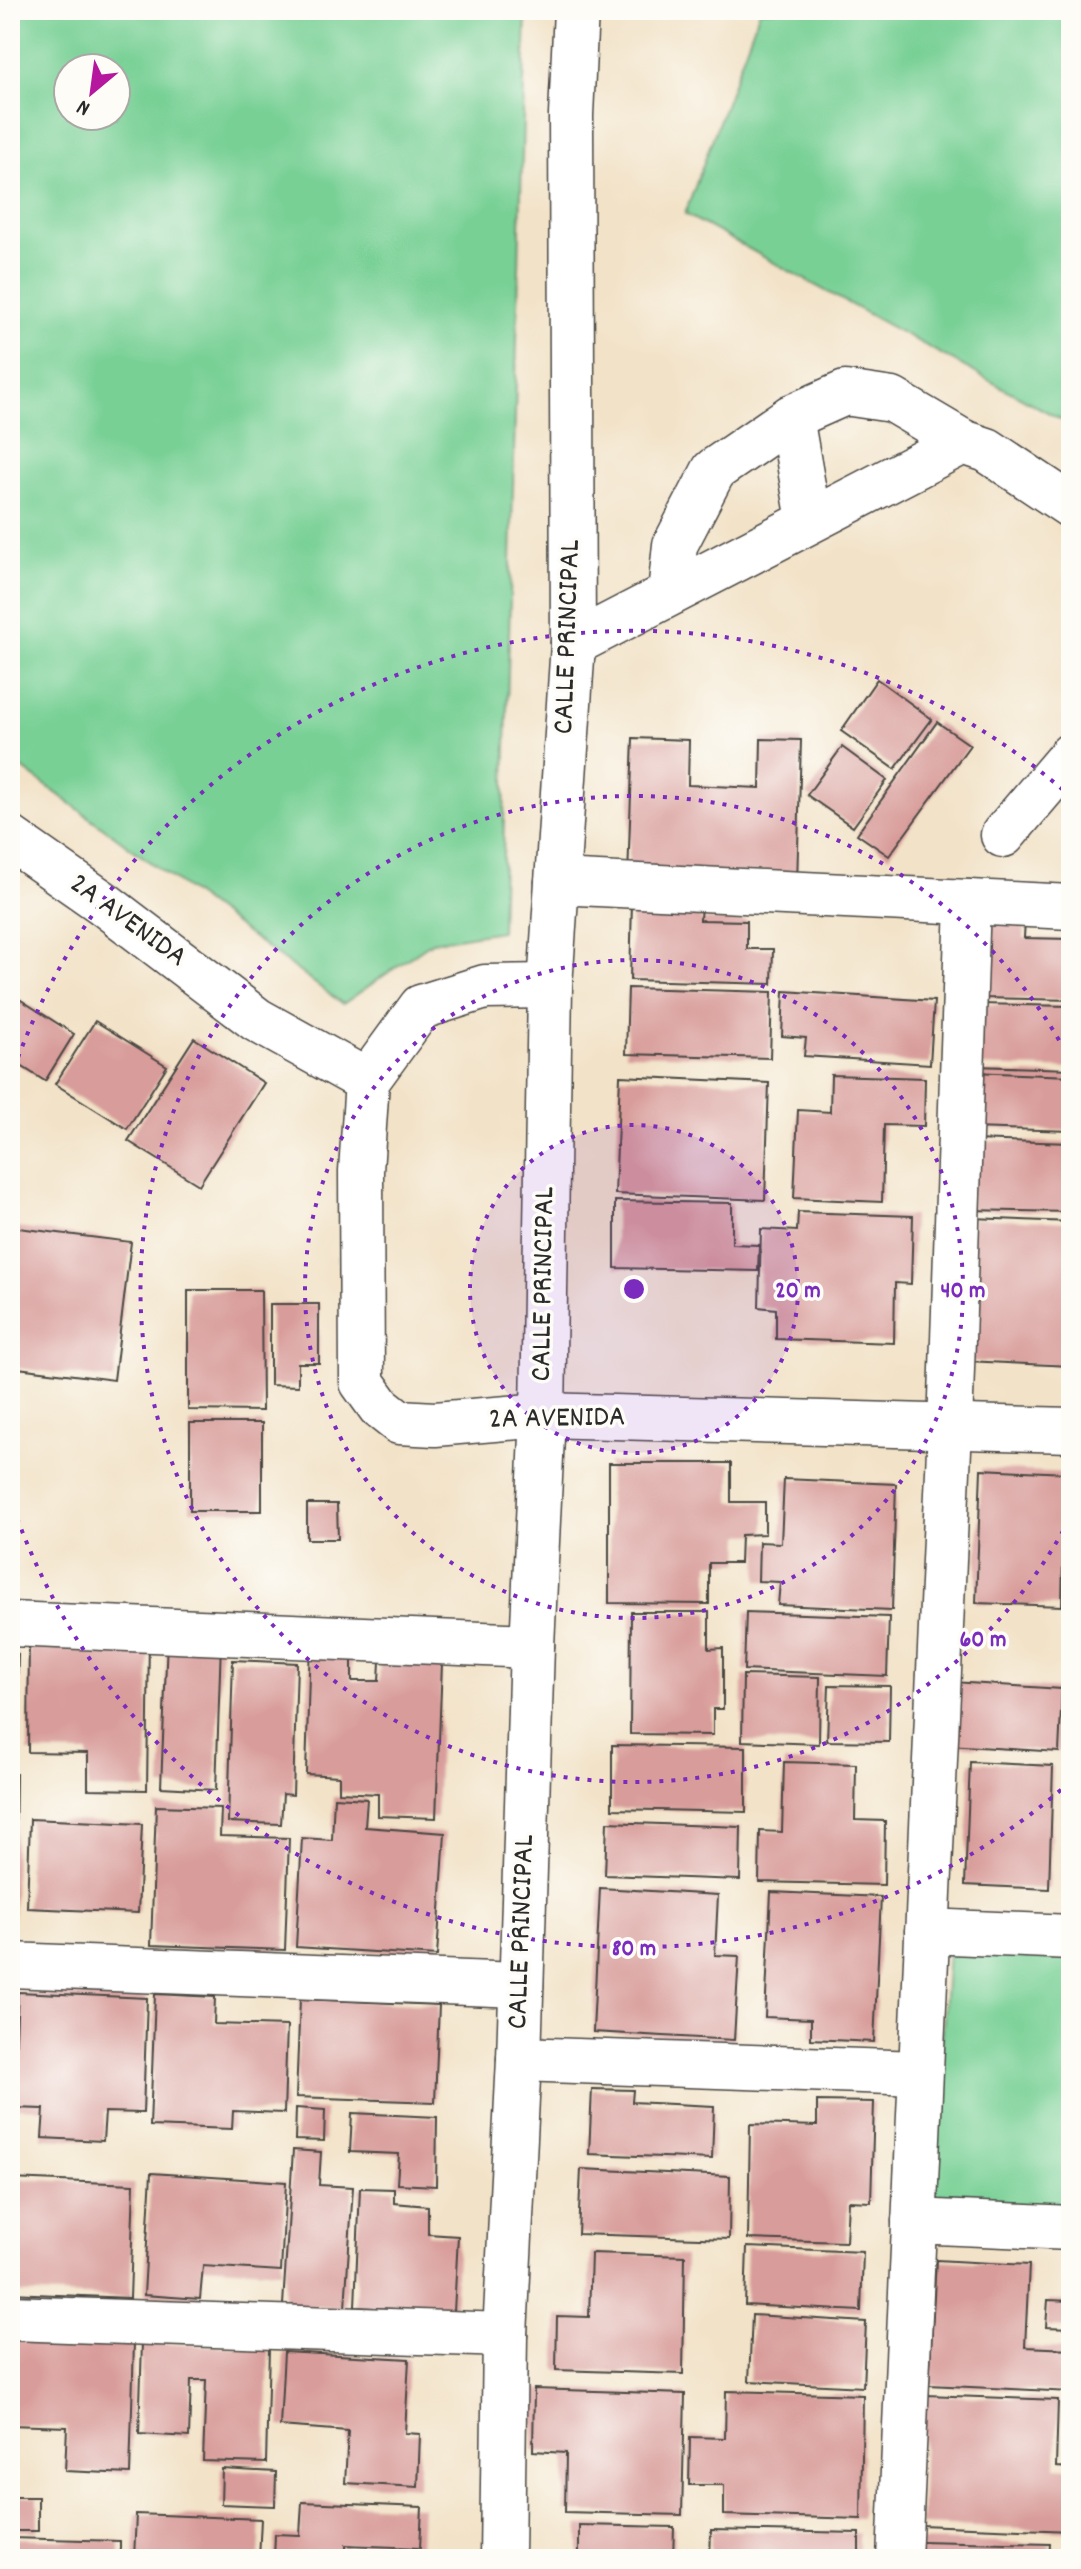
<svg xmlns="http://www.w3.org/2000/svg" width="1081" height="2569" font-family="Dekko,sans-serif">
<rect width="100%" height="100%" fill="#fdfcf7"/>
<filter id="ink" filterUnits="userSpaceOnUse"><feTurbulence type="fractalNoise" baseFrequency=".0125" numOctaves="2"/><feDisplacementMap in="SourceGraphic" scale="16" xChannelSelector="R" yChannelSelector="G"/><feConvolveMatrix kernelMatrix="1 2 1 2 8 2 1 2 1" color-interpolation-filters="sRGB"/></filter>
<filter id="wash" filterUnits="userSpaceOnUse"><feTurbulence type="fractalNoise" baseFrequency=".006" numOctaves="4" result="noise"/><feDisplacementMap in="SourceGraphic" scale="32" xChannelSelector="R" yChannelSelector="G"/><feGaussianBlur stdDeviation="1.8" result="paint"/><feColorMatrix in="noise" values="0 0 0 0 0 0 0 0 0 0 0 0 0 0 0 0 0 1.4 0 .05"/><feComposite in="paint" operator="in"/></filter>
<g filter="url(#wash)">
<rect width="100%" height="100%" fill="#f2e2c7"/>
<g fill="#78d095" stroke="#527e60" stroke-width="2" fill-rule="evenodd">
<path d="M10,10H526L501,931L432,942L343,1004L10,759ZM68,68H116V116H68Z"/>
<polygon points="760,10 1071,10 1071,425 685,214"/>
<polygon points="948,1951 1071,1957 1071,2208 932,2202"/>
</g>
<g id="blocks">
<g fill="#d89c9a">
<polygon points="877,679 932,719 895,769 841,731"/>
<polygon points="937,722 970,745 889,856 857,834"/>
<polygon points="633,738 689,740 688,785 760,788 761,739 801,740 797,884 628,877"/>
<polygon points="842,747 887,780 853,827 807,795"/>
<polygon points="632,902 701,904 700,920 747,921 747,949 773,949 772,984 630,980"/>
<polygon points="986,918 1025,919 1024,938 1071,939 1071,1000 984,998"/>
<polygon points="628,988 772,992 770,1058 626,1054"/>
<polygon points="784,991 934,1001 930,1064 804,1056 806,1038 782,1036"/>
<polygon points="10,993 74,1034 45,1081 10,1059"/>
<polygon points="977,1004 1071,1006 1071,1069 975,1066"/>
<polygon points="95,1021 167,1066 127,1129 55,1084"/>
<polygon points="194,1038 264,1083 199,1185 128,1141"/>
<polygon points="973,1072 1071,1076 1071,1131 972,1128"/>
<polygon points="831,1075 925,1078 924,1126 884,1125 882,1202 794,1198 798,1110 830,1112"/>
<polygon points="620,1076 769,1083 765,1200 615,1194"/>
<polygon points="972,1140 1071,1143 1071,1212 970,1210"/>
<polygon points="615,1201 732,1203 732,1244 759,1245 758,1271 615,1268"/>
<polygon points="798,1212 913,1216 911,1284 895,1283 894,1343 776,1339 776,1309 759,1307 761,1229 797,1231"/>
<polygon points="973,1218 1071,1222 1071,1366 967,1361"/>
<polygon points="10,1227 131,1242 114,1380 10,1367"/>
<polygon points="188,1290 261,1290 262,1411 188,1410"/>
<polygon points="270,1304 319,1304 319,1363 298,1363 298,1386 270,1385"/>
<rect x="190" y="1423" width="72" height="88"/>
<polygon points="609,1463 731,1463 731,1502 765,1502 765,1534 741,1535 740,1563 709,1563 709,1604 609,1603"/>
<polygon points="981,1469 1067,1473 1065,1522 1071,1522 1071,1559 1063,1559 1062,1606 976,1603"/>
<polygon points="784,1479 896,1484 892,1610 778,1605 780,1582 758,1581 759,1542 781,1543"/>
<polygon points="307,1504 337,1504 338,1539 307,1539"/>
<polygon points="631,1612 709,1612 709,1649 723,1648 723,1709 713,1709 713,1735 630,1734"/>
<polygon points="746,1612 889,1617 887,1676 744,1670"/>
<polygon points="1065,1618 1071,1619 1071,1688 1062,1688"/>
<polygon points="29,1635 149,1637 147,1790 88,1789 88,1753 28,1752"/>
<polygon points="167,1639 221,1642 216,1790 161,1787"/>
<polygon points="310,1641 352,1643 352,1681 379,1681 380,1661 442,1663 436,1818 378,1816 378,1794 339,1792 339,1776 306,1774"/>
<polygon points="10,1653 18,1654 15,1764 10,1763"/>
<polygon points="233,1660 297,1663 293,1795 283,1794 281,1824 228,1822"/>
<polygon points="743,1675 820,1677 819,1744 742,1741"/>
<polygon points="952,1682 1062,1689 1059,1752 948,1745"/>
<polygon points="829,1685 890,1686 889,1742 827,1741"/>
<polygon points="612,1745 746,1747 746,1812 612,1809"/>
<polygon points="784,1762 856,1764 855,1820 885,1821 884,1885 759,1882 760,1831 782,1832"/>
<polygon points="970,1762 1053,1766 1049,1889 965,1885"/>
<polygon points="10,1774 16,1774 14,1915 10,1915"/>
<polygon points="334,1797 367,1799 365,1827 445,1833 437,1956 296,1947 302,1838 332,1840"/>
<polygon points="156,1806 221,1808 220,1836 289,1838 285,1950 151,1945"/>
<polygon points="30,1819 142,1824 138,1913 27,1908"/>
<polygon points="607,1822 741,1827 740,1880 605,1875"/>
<polygon points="600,1888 718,1895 715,1955 739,1956 734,2040 593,2032"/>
<polygon points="771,1892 881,1897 874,2042 811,2039 811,2019 765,2017"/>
<polygon points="18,1992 147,1998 143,2113 105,2112 103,2141 42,2138 44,2109 13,2108"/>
<polygon points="155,1994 215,1997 214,2024 287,2026 284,2113 233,2111 232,2129 150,2126"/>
<polygon points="300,1999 439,2005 435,2102 296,2097"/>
<polygon points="592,2089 633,2090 632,2102 714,2106 712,2159 589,2154"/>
<polygon points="817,2101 874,2102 871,2202 848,2201 846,2242 748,2239 750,2124 817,2126"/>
<polygon points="296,2108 325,2110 324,2141 295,2140"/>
<polygon points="352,2113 437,2117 436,2186 397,2184 399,2154 350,2152"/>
<polygon points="293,2150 321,2152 319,2185 353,2187 345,2308 283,2305"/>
<polygon points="581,2169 730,2176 729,2239 578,2234"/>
<polygon points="151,2173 286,2182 281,2271 203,2266 200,2299 144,2295"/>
<polygon points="10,2179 134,2184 130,2298 10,2293"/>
<polygon points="360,2188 394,2189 394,2203 428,2206 428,2234 458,2236 454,2312 355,2307"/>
<polygon points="747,2247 863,2252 861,2311 745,2305"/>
<polygon points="591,2253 685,2256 683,2374 556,2370 557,2316 589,2317"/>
<polygon points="936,2260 1029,2265 1025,2347 1071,2349 1071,2392 929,2385"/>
<polygon points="1048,2300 1071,2301 1071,2328 1046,2327"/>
<polygon points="752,2315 866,2322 863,2387 749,2381"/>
<polygon points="10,2338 134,2342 130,2474 65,2471 67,2427 10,2425"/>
<polygon points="142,2343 269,2348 266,2463 203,2461 206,2380 191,2380 189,2437 139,2434"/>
<polygon points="284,2352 409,2359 405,2433 420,2434 418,2487 345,2483 348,2431 280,2426"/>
<polygon points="534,2389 685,2394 682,2515 565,2512 566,2453 533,2451"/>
<polygon points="726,2391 863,2395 861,2519 724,2515 724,2485 689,2485 690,2437 725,2438"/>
<polygon points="925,2395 1058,2400 1056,2467 1071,2468 1071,2531 921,2525"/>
<polygon points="222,2469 276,2472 275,2506 221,2504"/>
<polygon points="13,2497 38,2497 38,2531 12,2531"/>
<polygon points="302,2502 422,2507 420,2548 346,2545 346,2559 274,2559 275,2534 300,2535"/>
<polygon points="136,2514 261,2519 259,2559 134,2559"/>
<polygon points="579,2525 674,2527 673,2559 579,2559"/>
<polygon points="711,2530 859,2533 859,2559 710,2559"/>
<polygon points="10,2538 120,2541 120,2559 10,2559"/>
<polygon points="920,2541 1050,2544 1049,2559 920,2559"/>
</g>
</g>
</g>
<g filter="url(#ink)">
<use href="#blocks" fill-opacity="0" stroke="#494642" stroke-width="2"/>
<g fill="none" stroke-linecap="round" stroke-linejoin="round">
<g stroke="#494642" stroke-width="47">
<g id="minor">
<polyline points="791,417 809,520"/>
<polyline points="670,593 675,545 714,470 791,417 845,393 892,400 963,442"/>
<polyline points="573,644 963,442 987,450 1071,506"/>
<polyline points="1003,835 1071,755"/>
<polyline points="10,838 103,903 257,1020 367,1081"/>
<polyline points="557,882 1071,907"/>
<polyline points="550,986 485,987 421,1007 367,1081 361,1171 362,1382 380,1407 399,1422 435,1424 543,1415 1071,1430"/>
<polyline points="10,1624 532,1646"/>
<polyline points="927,1931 1071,1937"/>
<polyline points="10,1965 521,1985"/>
<polyline points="519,2059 920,2073"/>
<polyline points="914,2221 1071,2228"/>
<polyline points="10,2318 505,2335"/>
<polyline points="502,2559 505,2335 519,2059 532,1646 543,1415 550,986 573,644 571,115 576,10"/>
<polyline points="899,2559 950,1427 968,902"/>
</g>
</g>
<use href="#minor" stroke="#fff" stroke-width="44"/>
</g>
</g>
<circle cx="634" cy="1289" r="164" fill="#7b2cbf" fill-opacity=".12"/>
<g fill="none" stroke="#7b2cbf" stroke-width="4" stroke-dasharray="4 8">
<circle cx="634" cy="1289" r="164"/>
<circle cx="634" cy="1289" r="329"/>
<path d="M1069 1520A493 493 0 1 1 1069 1058"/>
<path d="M1070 1782A658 658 0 0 1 10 1498M10 1080A658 658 0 0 1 1070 796"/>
</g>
<g text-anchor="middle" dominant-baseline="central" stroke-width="7" stroke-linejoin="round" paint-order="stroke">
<g font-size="30" fill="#2b2b2b" stroke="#fdfcf7">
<text transform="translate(569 637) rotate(-88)">CALLE PRINCIPAL</text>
<text transform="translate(127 922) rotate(36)">2A AVENIDA</text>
<text transform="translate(545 1284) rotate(-89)">CALLE PRINCIPAL</text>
<text transform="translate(557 1420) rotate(-1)">2A AVENIDA</text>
<text transform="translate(523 1932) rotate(-88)">CALLE PRINCIPAL</text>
</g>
</g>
<circle cx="634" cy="1289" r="12" fill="#7b2cbf" stroke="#fdfcf7" stroke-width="4"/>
<g font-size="24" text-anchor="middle" font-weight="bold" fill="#7b2cbf" stroke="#fdfcf7" stroke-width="7" stroke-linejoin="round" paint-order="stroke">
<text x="798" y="1297">20 m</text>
<text x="963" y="1297">40 m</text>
<text x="983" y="1646">60 m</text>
<text x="634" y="1955">80 m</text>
</g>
<rect width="1081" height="2569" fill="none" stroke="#fdfcf7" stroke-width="40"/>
<g transform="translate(92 92) rotate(209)"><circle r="38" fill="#fdfcf7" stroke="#a9a8a5" stroke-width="2"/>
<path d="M0-6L14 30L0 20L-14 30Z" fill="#b5179e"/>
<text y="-12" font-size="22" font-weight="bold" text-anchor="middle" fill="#2b2b2b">N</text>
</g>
</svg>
